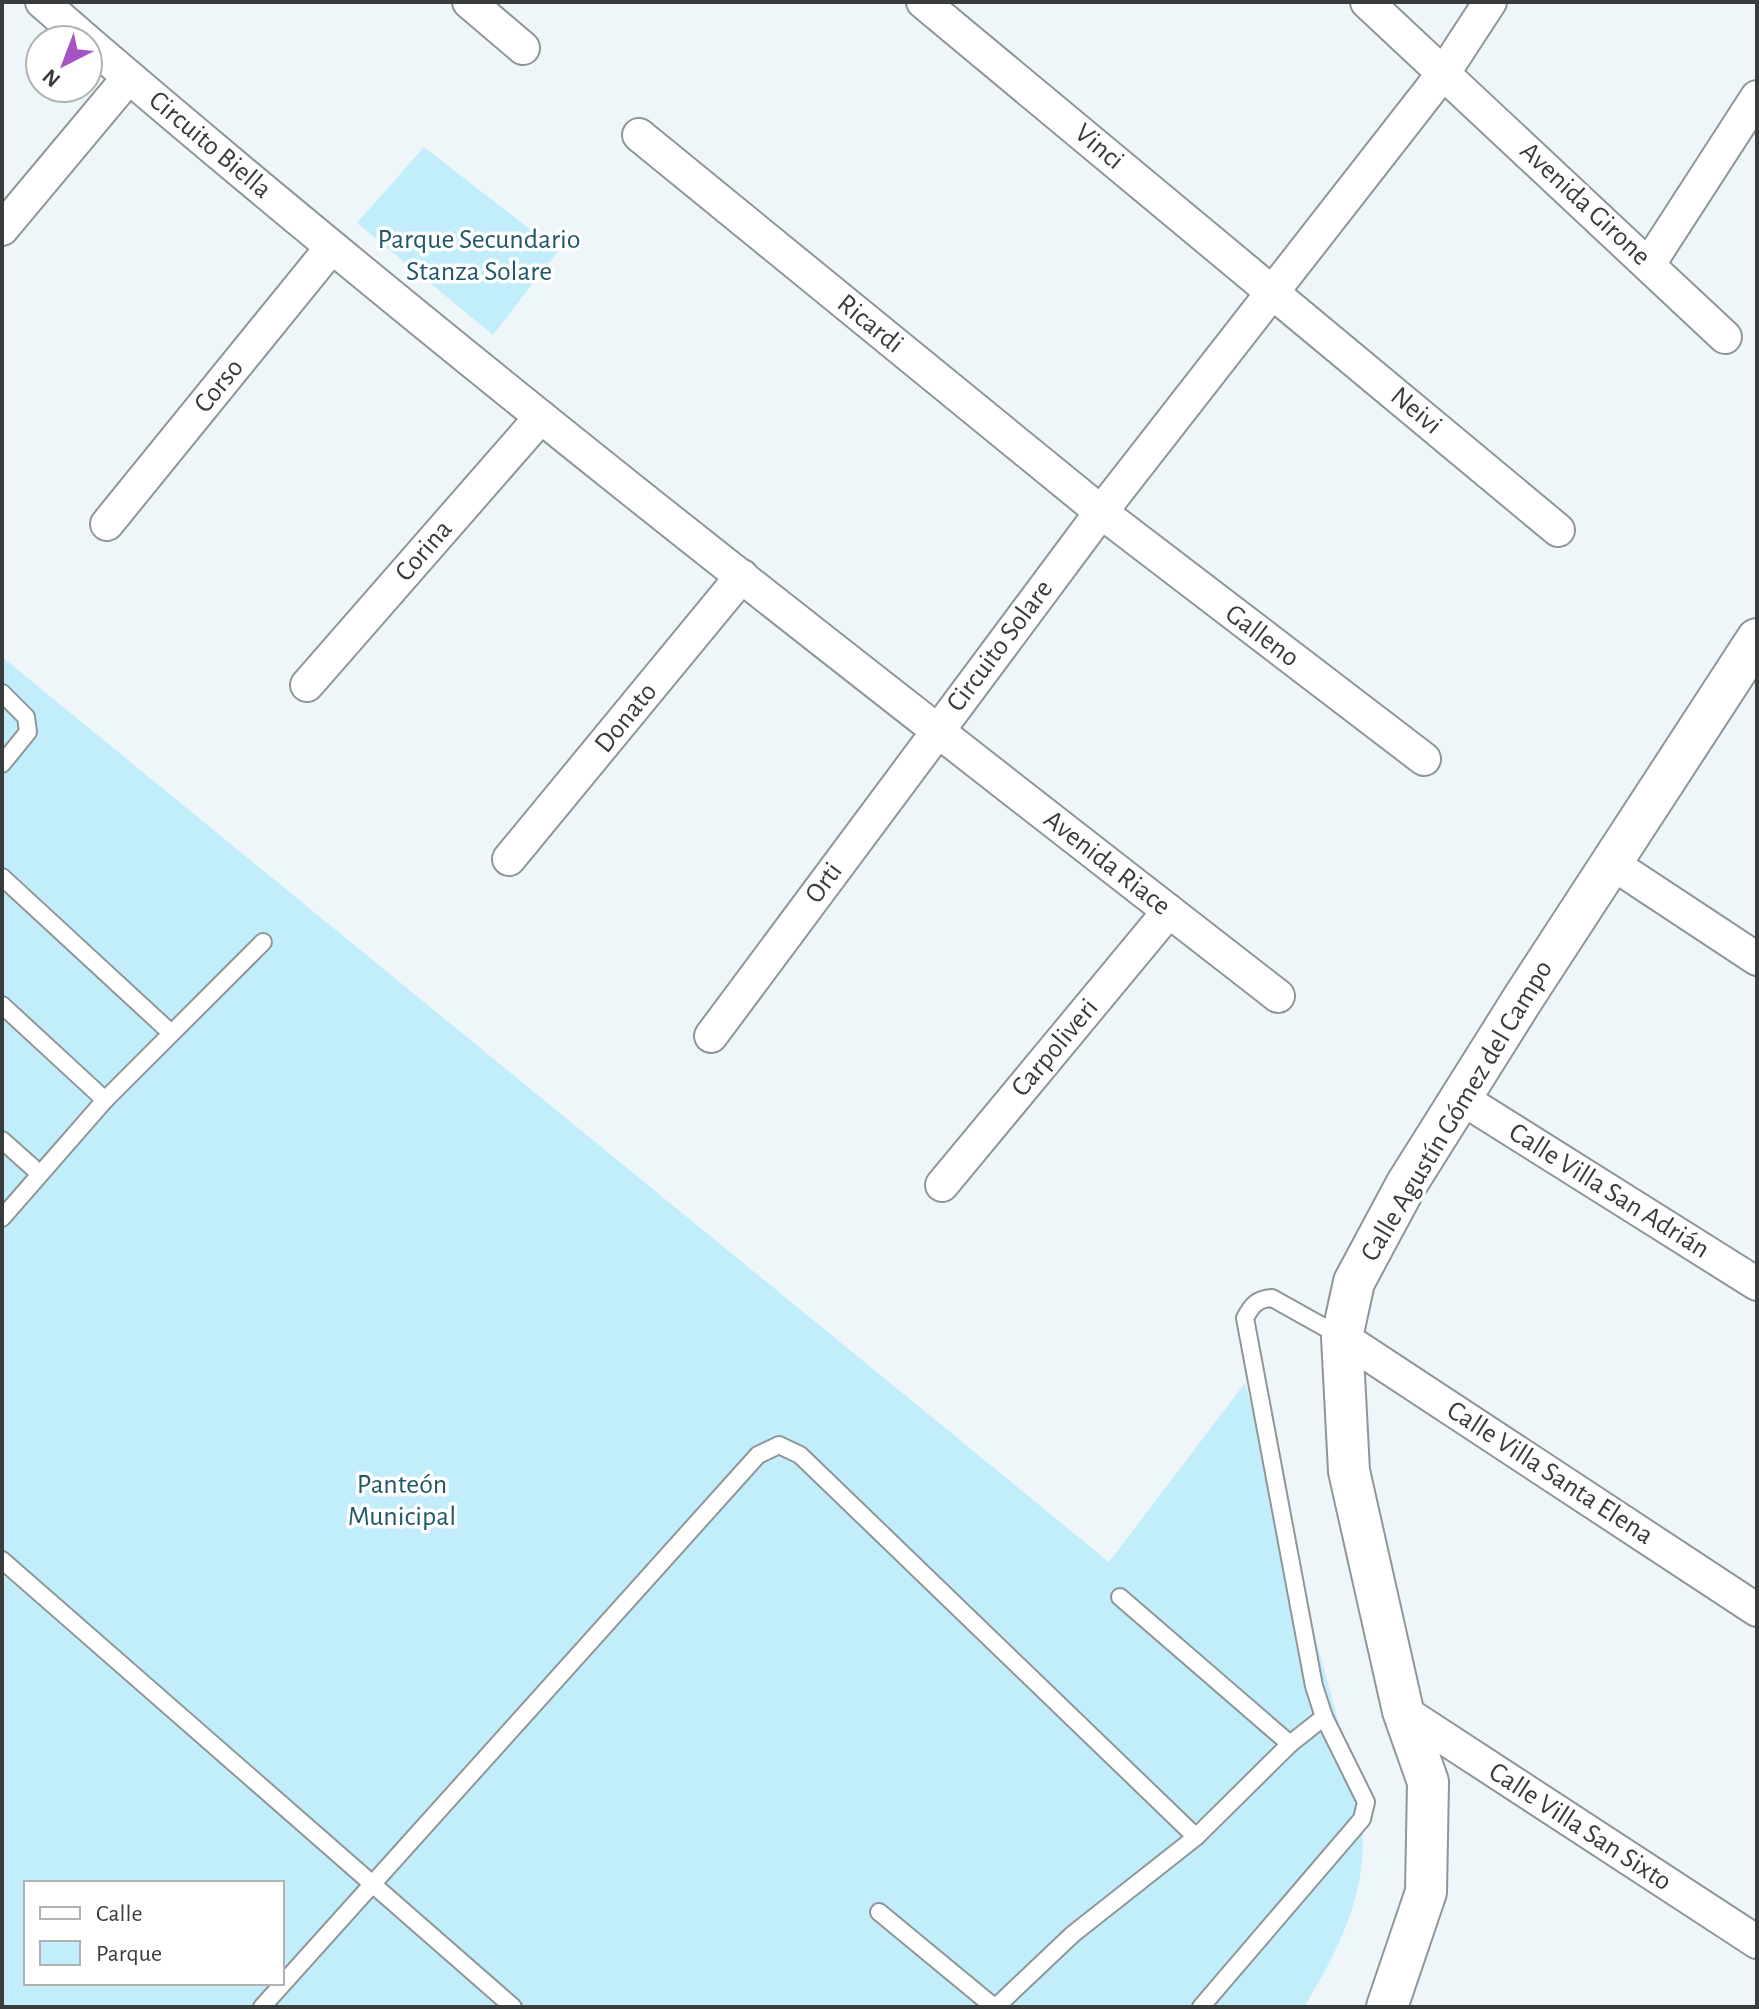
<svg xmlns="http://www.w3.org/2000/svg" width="1759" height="2009" font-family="'Alegreya Sans',sans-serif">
<rect width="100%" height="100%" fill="#eef6f9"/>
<g fill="#c2eefc" fill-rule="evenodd">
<polygon points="424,147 558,251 493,335 357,223"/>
<path d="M2,657L1109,1562L1245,1383L1362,1807C1362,1828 1364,1849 1361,1870C1355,1917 1329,1967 1304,2007H2ZM26,1883H282V1983H26Z"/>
</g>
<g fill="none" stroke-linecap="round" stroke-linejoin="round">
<g stroke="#8f9699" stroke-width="20">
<g id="service">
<polyline points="2,693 26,717 28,732 2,764"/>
<polyline points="2,877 170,1032"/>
<polyline points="2,1005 105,1100"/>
<polyline points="2,1140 40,1174"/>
<polyline points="2,1218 105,1100 263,942"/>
<polyline points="2,1560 513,2007"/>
<polyline points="1120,1597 1290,1744"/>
<polyline points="879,1912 994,2007"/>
<polyline points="262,2007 758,1455 779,1445 800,1455 1196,1837"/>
<polyline points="996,2007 1073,1934 1196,1837 1290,1744 1324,1717"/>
<path d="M1201,2007L1362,1819L1366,1802L1324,1717L1314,1686L1245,1318C1252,1305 1257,1299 1272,1298L1340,1336"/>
</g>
</g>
<g stroke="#8f9699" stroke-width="36">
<g id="minor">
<polyline points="42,2 86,40"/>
<polyline points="469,2 523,48"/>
<polyline points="923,2 1558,530"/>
<polyline points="1367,2 1725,337"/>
<path d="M88,42C474,373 877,684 1278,996"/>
<polyline points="639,135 1101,512 1424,759"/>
<polyline points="2,229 129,77"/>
<polyline points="1649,264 1757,97"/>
<polyline points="107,524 331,248"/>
<polyline points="307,685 541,417"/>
<polyline points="509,859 742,576"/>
<polyline points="1610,862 1757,959"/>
<polyline points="711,1036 1101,512 1445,71 1490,2"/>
<polyline points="1461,1098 1757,1284"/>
<polyline points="942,1185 1169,911"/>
<polyline points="1342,1337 1757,1610"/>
<polyline points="1403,1711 1757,1942"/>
</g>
</g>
<g stroke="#8f9699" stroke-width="44">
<polyline id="tertiary" points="1387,2007 1426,1892 1428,1782 1403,1711 1349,1471 1342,1337 1354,1282 1406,1185 1524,997 1757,639"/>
</g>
<use href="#service" stroke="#fff" stroke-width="16"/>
<use href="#minor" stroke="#fff" stroke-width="32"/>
<use href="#tertiary" stroke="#fff" stroke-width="40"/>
</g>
<g text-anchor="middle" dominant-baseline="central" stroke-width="7" stroke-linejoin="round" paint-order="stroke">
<g font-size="28" fill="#393c3d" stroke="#fff">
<text transform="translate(210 145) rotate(40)">Circuito Biella</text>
<text transform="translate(1099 147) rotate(40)">Vinci</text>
<text transform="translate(1585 204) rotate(43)">Avenida Girone</text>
<text transform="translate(870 324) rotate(39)">Ricardi</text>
<text transform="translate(219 386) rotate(-51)">Corso</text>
<text transform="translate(1416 411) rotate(40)">Neivi</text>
<text transform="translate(424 551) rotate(-49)">Corina</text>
<text transform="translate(1262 636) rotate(37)">Galleno</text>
<text transform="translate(1000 646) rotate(-53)">Circuito Solare</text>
<text transform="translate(626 718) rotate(-51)">Donato</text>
<text transform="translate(1107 863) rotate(38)">Avenida Riace</text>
<text transform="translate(824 883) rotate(-54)">Orti</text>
<text transform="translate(1055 1048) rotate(-50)">Carpoliveri</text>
<text transform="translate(1457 1111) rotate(-59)">Calle Agustín Gómez del Campo</text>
<text transform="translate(1609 1191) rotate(32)">Calle Villa San Adrián</text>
<text transform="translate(1550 1473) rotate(33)">Calle Villa Santa Elena</text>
<text transform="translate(1580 1827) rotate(33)">Calle Villa San Sixto</text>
</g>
<g font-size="28" fill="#205969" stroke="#fff">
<text x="479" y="240">Parque Secundario<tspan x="479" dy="32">Stanza Solare</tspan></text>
<text x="402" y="1485">Panteón<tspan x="402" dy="32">Municipal</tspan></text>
</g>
</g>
<rect width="1759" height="2009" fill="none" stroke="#393c3d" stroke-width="8"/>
<rect x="24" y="1881" width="260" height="104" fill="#ffffff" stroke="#b0b1b1" stroke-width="2"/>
<rect x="40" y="1907" width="40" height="12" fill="#ffffff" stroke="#b0b1b1" stroke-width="2"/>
<text x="96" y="1921" font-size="24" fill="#393c3d">Calle</text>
<rect x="40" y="1941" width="40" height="24" fill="#c2eefc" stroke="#b0b1b1" stroke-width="2"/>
<text x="96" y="1961" font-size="24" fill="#393c3d">Parque</text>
<g transform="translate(64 64) rotate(222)"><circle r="38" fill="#ffffff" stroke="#b0b1b1" stroke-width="2"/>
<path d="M0-6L14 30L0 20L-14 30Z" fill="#a654c3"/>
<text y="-12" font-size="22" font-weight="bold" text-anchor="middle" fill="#393c3d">N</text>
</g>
</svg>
